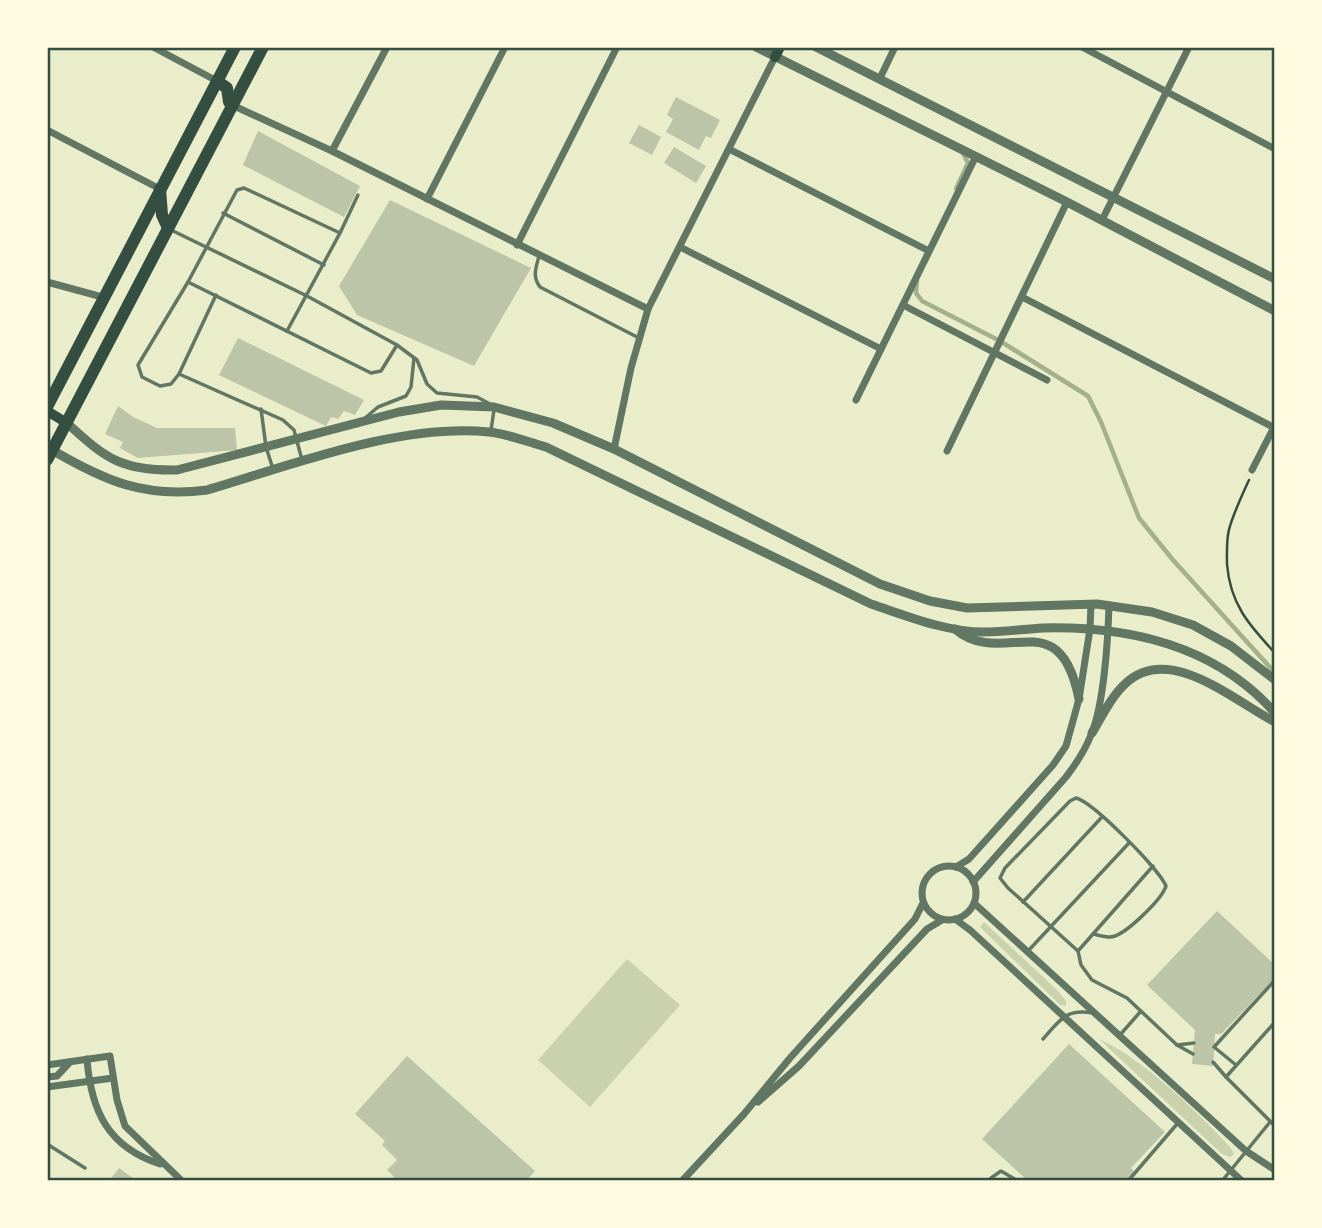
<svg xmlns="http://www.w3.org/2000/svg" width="1322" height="1228" font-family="Figtree,sans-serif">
<rect width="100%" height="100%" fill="#e9edc9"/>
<g fill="#cad2ad">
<polygon points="984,922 1057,990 1066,1001 1066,1006 1060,1005 980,927"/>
<polygon points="627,959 680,1005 590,1107 538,1060"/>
<path d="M1099,1039C1145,1060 1195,1110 1230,1147L1234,1154L1230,1157L1222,1154Z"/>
</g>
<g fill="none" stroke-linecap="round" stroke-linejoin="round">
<g stroke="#a3b18a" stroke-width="4.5">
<polyline points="956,189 968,163 963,153"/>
<polyline points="917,281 916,293 922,301 1000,341 1088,396 1101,422 1139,518 1173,560 1275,673"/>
</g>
</g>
<g fill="#bcc5a7">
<polygon points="676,97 720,120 711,138 706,136 699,150 666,132 673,119 667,115"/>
<polygon points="639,125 661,137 652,155 629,143"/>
<polygon points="258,131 360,186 344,217 243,165"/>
<polygon points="674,147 706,166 696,183 664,163"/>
<polygon points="390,200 531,268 474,366 357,315 339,286"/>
<polygon points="238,338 364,400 355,415 344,411 338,419 331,417 326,426 219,375"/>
<polygon points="118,406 133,417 157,428 235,428 237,450 138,458 120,448 123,442 105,434"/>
<polygon points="1217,911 1275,965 1275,978 1221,1034 1215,1034 1213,1066 1192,1064 1195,1030 1147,985"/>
<polygon points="1069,1044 1165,1132 1131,1168 1135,1172 1126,1181 1028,1181 982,1139"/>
<polygon points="407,1056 535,1171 526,1181 398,1181 387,1170 397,1160 382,1145 385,1141 355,1114"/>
<polygon points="119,1168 137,1181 109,1181"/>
</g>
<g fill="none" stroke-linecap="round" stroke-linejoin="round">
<path stroke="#344e41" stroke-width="2.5" d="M1249,480C1242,495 1235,510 1230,526C1226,537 1227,552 1227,564C1230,604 1249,625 1275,653"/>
<g stroke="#617663" stroke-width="3.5">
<polyline points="223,213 324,265"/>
<polyline points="171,230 307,296 397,345 417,360 427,384 437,393 477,397 490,404"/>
<polyline points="340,233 358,195"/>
<path d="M539,256C536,268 532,276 540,287L639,338"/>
<polyline points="188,282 371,373 381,371 397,345"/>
<polyline points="216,295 179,374 171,384 160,386 142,377 138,365 188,282 237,190 244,188 340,233 287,331"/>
<polyline points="179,374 283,420 294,430 302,460"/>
<polyline points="261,409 266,447 273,469"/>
<polyline points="364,419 378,407 406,396 411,387 414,358"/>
<polyline points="491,430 494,410"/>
<polyline points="1023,902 1102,817"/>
<path d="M1093,934C1098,935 1105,937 1110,937C1124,937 1162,899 1166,886C1159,869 1093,802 1076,798L1070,801L1005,868L1000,878L1008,888L1078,951L1081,965L1092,980L1127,998L1177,1045L1193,1054"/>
<polyline points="1028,951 1129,843"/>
<polyline points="1078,951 1153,866"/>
<polyline points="1275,1022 1226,1077 1275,1126"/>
<polyline points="1119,1036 1141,1011"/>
<path d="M1043,1039C1060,1020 1066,1008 1093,1013"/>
<polyline points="1177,1045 1194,1043"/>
<polyline points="1213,1062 1226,1077"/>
<polyline points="1236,1065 1214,1047 1275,980"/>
<polyline points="47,1144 85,1168"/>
<polyline points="991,1178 1001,1171 1018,1181"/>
<polyline points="1128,1181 1177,1124"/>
<polyline points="1222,1181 1270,1122"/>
</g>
<g stroke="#617663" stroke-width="7">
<polyline points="153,47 217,81"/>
<polyline points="1082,47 1275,149"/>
<polyline points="880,78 895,47"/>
<polyline points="232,105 332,151 648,309"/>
<polyline points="47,130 160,189"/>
<polyline points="729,149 929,251"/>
<polyline points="332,151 387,47"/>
<polyline points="427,199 505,47"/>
<polyline points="1102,220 1189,47"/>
<polyline points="517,245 617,47"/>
<polyline points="680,247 881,349"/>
<polyline points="47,282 106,298"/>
<polyline points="1022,297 1275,428"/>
<polyline points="903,305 1047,380"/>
<polyline points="856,400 976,156"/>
<polyline points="614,449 631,368 648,309 775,57"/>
<polyline points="947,451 1067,202"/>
<polyline points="1252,470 1275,425"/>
<circle cx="949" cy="893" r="27"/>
<polyline points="956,867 969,859 1053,765 1066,746 1079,699 1090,629 1091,604"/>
<path d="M973,882L1066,777C1076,764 1085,750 1091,735C1104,705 1108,639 1109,605"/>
<polyline points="974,903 1246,1151 1275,1170"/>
<polyline points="955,919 970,930 1242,1181"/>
<path d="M87,1059C91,1111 108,1147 160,1164"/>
<polyline points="47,1065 110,1056 117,1100 125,1126 182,1181"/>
<polyline points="47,1077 57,1076 70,1062"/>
<polyline points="47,1087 113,1078"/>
<polyline points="758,1102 799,1066 927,929 942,920"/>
<polyline points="682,1181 744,1114 790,1058 915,919 923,903"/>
</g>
<g stroke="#617663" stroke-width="9">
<polyline points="756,47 1067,202 1275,311"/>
<polyline points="816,47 1275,279"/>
<path d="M67,423C106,459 122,471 177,470L399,412L441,405L494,407L553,423L614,449L880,584L930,601L967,608L1097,604L1152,612L1193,625L1231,646L1275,680"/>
<path d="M52,450C105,481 144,498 207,490C292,465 400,423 489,432C508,434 528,442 546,447L871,604C907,616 946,632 984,632C1004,632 1024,629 1043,628C1129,626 1216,646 1275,713"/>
<path d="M955,629C1003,670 1059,599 1079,699"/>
<path d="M1092,733C1102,716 1111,697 1125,684C1169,642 1234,701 1275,722"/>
</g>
<g stroke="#344e41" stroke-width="10">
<polyline points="775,57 780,47"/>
<polyline points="47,411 67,423"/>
</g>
<g stroke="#344e41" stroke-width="12">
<polyline points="217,81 227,88 229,102 232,105"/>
<polyline points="160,189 162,215 168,228"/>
<polyline points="47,407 235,47"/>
<polyline points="47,460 263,47"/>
</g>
</g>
<rect width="1322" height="1228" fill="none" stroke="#fefae0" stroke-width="98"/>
<rect x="49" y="49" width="1224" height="1130" fill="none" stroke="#344e41" stroke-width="2.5"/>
</svg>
